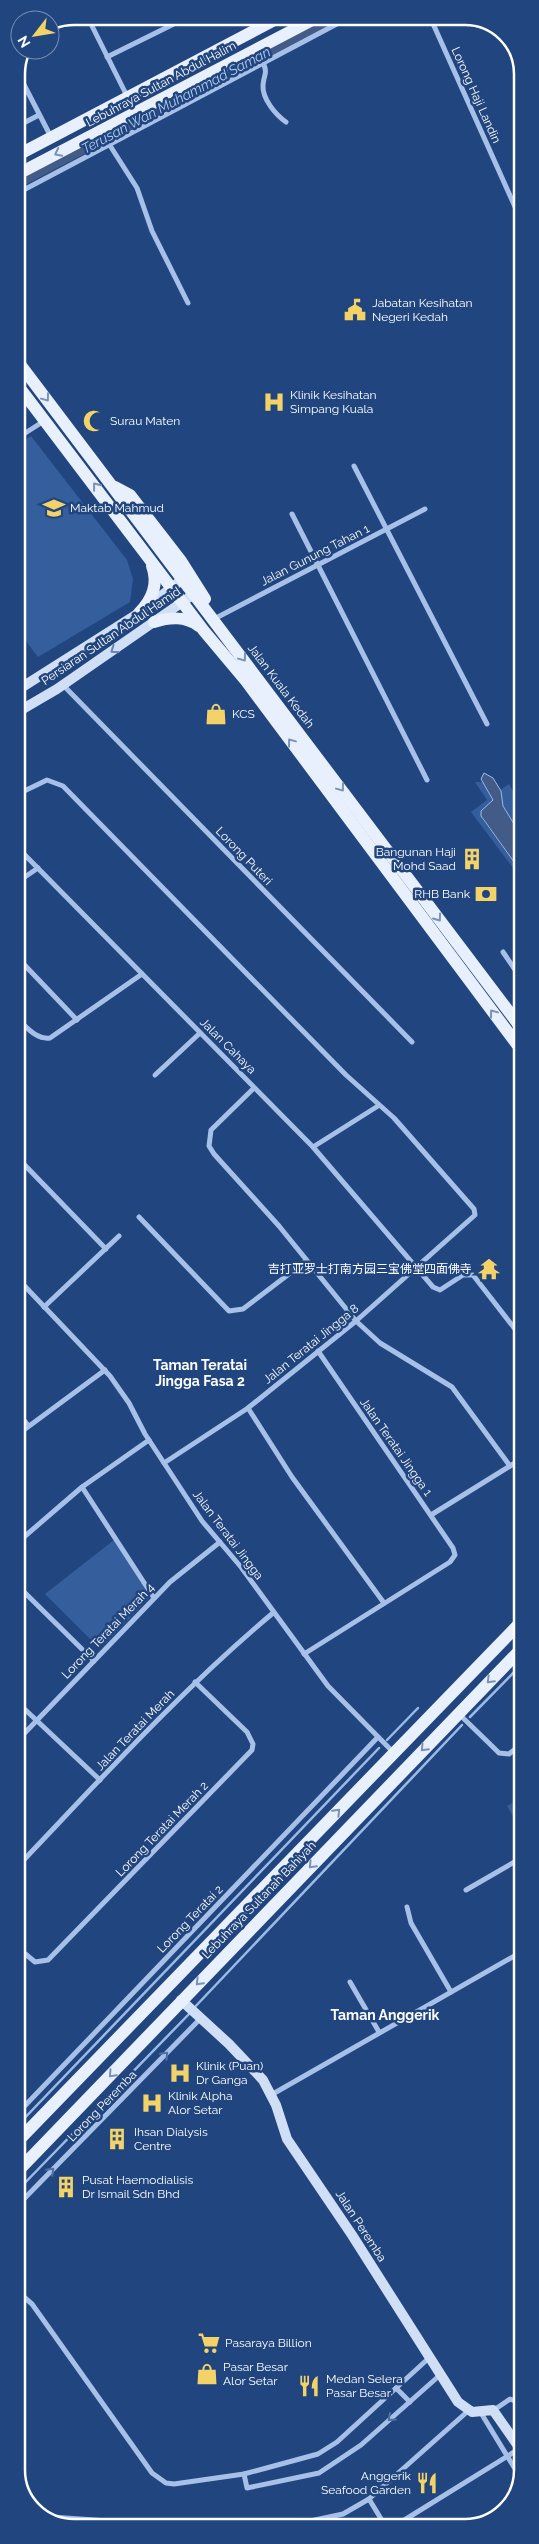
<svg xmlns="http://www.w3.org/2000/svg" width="539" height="2544" font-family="Raleway,'Noto Sans SC',sans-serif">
<rect width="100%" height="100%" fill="#21457f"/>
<g fill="#355e9d">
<polygon points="31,436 127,560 133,579 130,602 38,657 16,628 16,446"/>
<polygon points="475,782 483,782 493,798 493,802 483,809 482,819 522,873 522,880 471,812 487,800"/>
<polygon points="509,784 522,807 522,837 503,806 500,790"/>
<polygon points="114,1540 150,1597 106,1643 93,1642 45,1594"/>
<polygon points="523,1797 523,1833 507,1806"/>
</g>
<polygon fill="#425c87" stroke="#9abae8" points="484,773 493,778 501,791 503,806 522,837 522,873 481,816 481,811 493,800 481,779"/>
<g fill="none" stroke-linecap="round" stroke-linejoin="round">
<g stroke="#9abae8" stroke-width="2.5">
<polyline points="470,1717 523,1663"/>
<polyline points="387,1740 418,1708"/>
<polyline points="193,2009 462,1725"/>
<polyline points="17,2126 379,1748"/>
<polyline points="17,2191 190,2013"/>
<polyline points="42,2515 154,2523 173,2527"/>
</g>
<polyline stroke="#425c87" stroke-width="10" points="16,184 335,17"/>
<g stroke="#a6c0e7" stroke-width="5">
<polyline points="87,16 127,96"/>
<polyline points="430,17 516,209"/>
<polyline points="107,57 190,16"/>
<path d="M263,62C268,75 264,73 263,85C262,99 276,115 286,122"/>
<polyline points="17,71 51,137"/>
<polyline points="16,127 39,115"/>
<polyline points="109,144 137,188 152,231 188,303"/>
<polyline points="16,194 350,17"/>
<polyline points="16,439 44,421"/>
<polyline points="354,466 487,724"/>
<polyline points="292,514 427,780"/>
<polyline points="214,619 425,509"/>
<polyline points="63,685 412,1042"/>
<polyline points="16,795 47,780 63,786 346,1075 394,1118 474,1209 475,1215 356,1321 248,1408 164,1463"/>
<polyline points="16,846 313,1147 433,1287 440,1290 463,1275 473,1275 522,1338"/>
<polyline points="16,883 38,868"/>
<polyline points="503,952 522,980"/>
<polyline points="16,956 77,1020"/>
<path d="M16,1018C27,1027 36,1040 50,1038L142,974"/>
<polyline points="155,1075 200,1033"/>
<polyline points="254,1088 211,1130 209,1146 214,1154 279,1226 356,1321 380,1343 452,1387 510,1466"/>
<polyline points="313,1147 378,1106"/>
<polyline points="16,1156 106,1249"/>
<polyline points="139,1217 229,1311 243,1309 306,1261"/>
<polyline points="17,1278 110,1376 129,1403 145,1434 202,1521 241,1567 328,1686 394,1753"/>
<polyline points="44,1307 119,1236"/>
<polyline points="248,1408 292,1477 384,1603"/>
<polyline points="17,1412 28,1425"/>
<polyline points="17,1435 105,1370"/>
<polyline points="82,1487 154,1598"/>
<polyline points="431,1515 523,1458"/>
<polyline points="17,1543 82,1487 149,1440"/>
<polyline points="17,1585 94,1661"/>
<polyline points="304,1654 450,1562 455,1555 453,1548 318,1351"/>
<polyline points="17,1702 100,1780"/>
<polyline points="460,1715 494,1748 499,1753 509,1754 523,1743"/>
<polyline points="17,1741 170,1582 220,1542"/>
<path d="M17,1867C100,1780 181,1690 273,1613"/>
<polyline points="466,1890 523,1857"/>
<polyline points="407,1907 411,1923 451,1992"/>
<polyline points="17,1947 35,1962 48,1960 252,1750 253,1744 247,1732 195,1682"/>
<polyline points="350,1982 379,2032"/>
<polyline points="271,2095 523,1951"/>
<polyline points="17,2114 378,1737"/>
<polyline points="17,2206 200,2019"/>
<polyline points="17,2278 22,2293"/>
<polyline points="17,2291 32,2304 152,2473 166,2483 174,2484 244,2474 318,2454 337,2442 430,2357"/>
<polyline points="396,2388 410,2402"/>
<polyline points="494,2410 510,2399 515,2401 523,2411"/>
<polyline points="481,2413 520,2477"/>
<polyline points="244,2474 247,2488 319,2473 361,2445 440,2375"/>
<polyline points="369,2499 386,2527"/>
<polyline points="282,2527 343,2514 369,2499 468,2411"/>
<polyline points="393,2527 519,2449"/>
</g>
<g stroke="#d0dff6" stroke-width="10">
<polyline points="16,691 139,613 183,579"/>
<polyline points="16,713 57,689 194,594"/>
<polyline points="181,2000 229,2044 263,2080 276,2105 287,2139 352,2235 458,2402 472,2412 493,2410 523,2453"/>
</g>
<g stroke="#e8effd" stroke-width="12">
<polyline points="16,156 282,16"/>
<polyline points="16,175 318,17"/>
<polyline points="16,359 522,1029"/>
<polyline points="16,383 204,631 246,681 522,1051"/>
<polyline points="115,487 130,495 181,561 205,599"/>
<path d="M139,613C152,600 159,585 152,566"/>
<path d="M154,622C170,617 185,616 199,626"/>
<polyline points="17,2142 523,1620"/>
<polyline points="17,2172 523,1647"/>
</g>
</g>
<defs><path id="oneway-chevron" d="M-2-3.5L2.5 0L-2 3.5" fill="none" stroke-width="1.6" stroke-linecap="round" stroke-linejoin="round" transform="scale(1.25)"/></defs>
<g stroke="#7b92b8">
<use href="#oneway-chevron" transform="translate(58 153) rotate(153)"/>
<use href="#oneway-chevron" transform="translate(46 398) rotate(53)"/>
<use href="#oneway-chevron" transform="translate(96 486) rotate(-128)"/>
<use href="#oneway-chevron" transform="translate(243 658) rotate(53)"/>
<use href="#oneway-chevron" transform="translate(291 742) rotate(-127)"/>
<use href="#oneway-chevron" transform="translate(341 788) rotate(53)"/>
<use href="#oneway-chevron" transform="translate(438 918) rotate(54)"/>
<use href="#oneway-chevron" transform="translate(493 1013) rotate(-127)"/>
<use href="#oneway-chevron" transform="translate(490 1680) rotate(135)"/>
<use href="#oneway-chevron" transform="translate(424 1748) rotate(133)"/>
<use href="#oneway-chevron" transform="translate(337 1812) rotate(-46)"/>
<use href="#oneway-chevron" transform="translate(312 1865) rotate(134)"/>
<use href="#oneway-chevron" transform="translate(199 1982) rotate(134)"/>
<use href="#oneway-chevron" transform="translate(112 2074) rotate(133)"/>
</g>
<use stroke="#6783af" href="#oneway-chevron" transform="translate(114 650) rotate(145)"/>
<g stroke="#5070a3">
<use href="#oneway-chevron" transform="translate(165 2055) rotate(-46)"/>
<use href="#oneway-chevron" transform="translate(51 2171) rotate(-45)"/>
<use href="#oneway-chevron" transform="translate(391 2418) rotate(138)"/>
</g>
<defs>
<g id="civic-bare" transform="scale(1.725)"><path d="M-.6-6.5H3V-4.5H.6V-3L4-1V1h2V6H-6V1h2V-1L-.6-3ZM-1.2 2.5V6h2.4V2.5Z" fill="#f3d368" stroke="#21457f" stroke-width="2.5" paint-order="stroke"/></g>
<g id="hospital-bare" transform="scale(1.725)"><path d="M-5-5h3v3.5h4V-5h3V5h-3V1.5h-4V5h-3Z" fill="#f3d368" stroke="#21457f" stroke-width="2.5" paint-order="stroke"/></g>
<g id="mosque-bare" transform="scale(1.725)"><path d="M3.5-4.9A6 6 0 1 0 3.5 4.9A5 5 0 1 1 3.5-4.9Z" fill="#f3d368" stroke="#21457f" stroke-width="2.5" paint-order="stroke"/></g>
<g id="school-bare" transform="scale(1.725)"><path d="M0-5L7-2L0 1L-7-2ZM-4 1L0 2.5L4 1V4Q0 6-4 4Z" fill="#f3d368" stroke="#21457f" stroke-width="2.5" paint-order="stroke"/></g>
<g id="shop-bare" transform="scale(1.725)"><path d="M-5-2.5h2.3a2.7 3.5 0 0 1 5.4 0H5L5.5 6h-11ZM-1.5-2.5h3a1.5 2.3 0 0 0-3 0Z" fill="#f3d368" stroke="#21457f" stroke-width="2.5" paint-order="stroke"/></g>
<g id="building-bare" transform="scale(1.725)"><path d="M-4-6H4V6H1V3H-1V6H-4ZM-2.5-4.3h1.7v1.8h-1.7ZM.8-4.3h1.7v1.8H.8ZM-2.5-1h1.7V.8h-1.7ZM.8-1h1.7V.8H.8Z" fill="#f3d368" stroke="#21457f" stroke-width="2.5" paint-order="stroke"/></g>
<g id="bank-bare" transform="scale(1.725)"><path d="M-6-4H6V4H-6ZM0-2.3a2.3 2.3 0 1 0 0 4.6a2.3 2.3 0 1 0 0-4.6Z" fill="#f3d368" stroke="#21457f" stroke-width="2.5" paint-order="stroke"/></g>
<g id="temple-bare" transform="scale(1.725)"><path d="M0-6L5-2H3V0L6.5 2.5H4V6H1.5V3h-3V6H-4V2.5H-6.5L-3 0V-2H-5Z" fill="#f3d368" stroke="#21457f" stroke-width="2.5" paint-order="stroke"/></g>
<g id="supermarket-bare" transform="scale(1.725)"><path d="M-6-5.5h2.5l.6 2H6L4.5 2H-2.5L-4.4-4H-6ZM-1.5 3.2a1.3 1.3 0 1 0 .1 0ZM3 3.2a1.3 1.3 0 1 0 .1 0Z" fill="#f3d368" stroke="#21457f" stroke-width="2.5" paint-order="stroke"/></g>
<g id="restaurant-bare" transform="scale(1.725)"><path d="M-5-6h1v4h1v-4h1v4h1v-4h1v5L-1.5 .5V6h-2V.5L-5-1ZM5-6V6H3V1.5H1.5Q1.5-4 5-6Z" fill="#f3d368" stroke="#21457f" stroke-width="2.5" paint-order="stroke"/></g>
</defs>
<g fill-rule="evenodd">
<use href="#civic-bare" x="355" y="310"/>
<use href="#hospital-bare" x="274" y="402"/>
<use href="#mosque-bare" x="94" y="421"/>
<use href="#school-bare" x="54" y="508"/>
<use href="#shop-bare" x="216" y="714"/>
<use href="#building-bare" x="472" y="859"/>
<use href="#bank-bare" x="486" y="894"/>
<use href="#temple-bare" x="489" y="1269"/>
<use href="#hospital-bare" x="180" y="2073"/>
<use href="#hospital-bare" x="152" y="2103"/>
<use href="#building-bare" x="117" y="2139"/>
<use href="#building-bare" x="66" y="2187"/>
<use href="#supermarket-bare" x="209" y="2343"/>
<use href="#shop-bare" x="207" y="2374"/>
<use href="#restaurant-bare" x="309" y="2386"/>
<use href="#restaurant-bare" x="427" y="2483"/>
</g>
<g text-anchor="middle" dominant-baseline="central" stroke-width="5" stroke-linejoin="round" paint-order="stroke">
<g font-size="12" fill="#fff" stroke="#21457f">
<text transform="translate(161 84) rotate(-28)">Lebuhraya Sultan Abdul Halim</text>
<text transform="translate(476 95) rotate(66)">Lorong Haji Landin</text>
<text transform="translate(315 555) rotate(-27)">Jalan Gunung Tahan 1</text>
<text transform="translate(111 636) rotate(-34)">Persiaran Sultan Abdul Hamid</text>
<text transform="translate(281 686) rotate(53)">Jalan Kuala Kedah</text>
<text transform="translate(244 856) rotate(46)">Lorong Puteri</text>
<text transform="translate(228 1046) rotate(45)">Jalan Cahaya</text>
<text transform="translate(311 1344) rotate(-39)">Jalan Teratai Jingga 8</text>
<text transform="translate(396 1447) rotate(55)">Jalan Teratai Jingga 1</text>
<text transform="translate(228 1535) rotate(53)">Jalan Teratai Jingga</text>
<text transform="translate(108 1631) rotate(-46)">Lorong Teratai Merah 4</text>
<text transform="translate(135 1730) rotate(-46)">Jalan Teratai Merah</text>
<text transform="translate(162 1829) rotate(-46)">Lorong Teratai Merah 2</text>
<text transform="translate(259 1900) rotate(-46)">Lebuhraya Sultanah Bahiyah</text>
<text transform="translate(190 1919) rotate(-46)">Lorong Teratai 2</text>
<text transform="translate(102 2106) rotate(-46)">Lorong Peremba</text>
<text transform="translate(361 2226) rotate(57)">Jalan Peremba</text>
</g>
<g font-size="12" fill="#fff" stroke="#21457f" text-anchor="start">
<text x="372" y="303">Jabatan Kesihatan<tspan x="372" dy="14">Negeri Kedah</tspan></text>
<text x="290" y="395">Klinik Kesihatan<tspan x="290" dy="14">Simpang Kuala</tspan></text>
<text x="110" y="421">Surau Maten</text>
<text x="70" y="508">Maktab Mahmud</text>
<text x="232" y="714">KCS</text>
<text x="456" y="852" text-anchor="end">Bangunan Haji<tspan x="456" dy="14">Mohd Saad</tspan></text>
<text x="470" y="894" text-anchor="end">RHB Bank</text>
<text x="472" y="1269" text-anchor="end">吉打亚罗士打南方园三宝佛堂四面佛寺</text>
<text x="196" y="2066">Klinik (Puan)<tspan x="196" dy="14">Dr Ganga</tspan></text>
<text x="168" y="2096">Klinik Alpha<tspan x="168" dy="14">Alor Setar</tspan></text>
<text x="134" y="2132">Ihsan Dialysis<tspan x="134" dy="14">Centre</tspan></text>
<text x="82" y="2180">Pusat Haemodialisis<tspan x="82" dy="14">Dr Ismail Sdn Bhd</tspan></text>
<text x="225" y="2343">Pasaraya Billion</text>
<text x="223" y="2367">Pasar Besar<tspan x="223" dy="14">Alor Setar</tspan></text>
<text x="326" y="2379">Medan Selera<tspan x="326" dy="14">Pasar Besar</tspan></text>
<text x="411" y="2476" text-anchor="end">Anggerik<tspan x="411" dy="14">Seafood Garden</tspan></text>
</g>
<g font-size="14" font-style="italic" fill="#b2caef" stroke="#21457f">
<text transform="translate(176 100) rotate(-28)">Terusan Wan Muhammad Saman</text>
</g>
<g font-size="14" font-weight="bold" fill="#fff" stroke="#21457f">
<text x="200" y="1365">Taman Teratai<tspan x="200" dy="16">Jingga Fasa 2</tspan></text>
<text x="385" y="2015">Taman Anggerik</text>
</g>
</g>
<path d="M0 0H539V2544H0ZM74 25H465A49 49 0 0 1 514 74V2470A49 49 0 0 1 465 2519H74A49 49 0 0 1 25 2470V74A49 49 0 0 1 74 25Z" fill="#21457f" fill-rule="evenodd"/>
<path fill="none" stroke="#fff" stroke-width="2.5" d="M74 25H465A49 49 0 0 1 514 74V2470A49 49 0 0 1 465 2519H74A49 49 0 0 1 25 2470V74A49 49 0 0 1 74 25Z"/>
<g transform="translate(35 35) rotate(239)"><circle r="24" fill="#21457f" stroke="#7a8fb2"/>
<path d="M0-4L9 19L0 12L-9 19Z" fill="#f3d368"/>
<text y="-8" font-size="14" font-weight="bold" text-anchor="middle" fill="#ffffff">N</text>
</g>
</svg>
